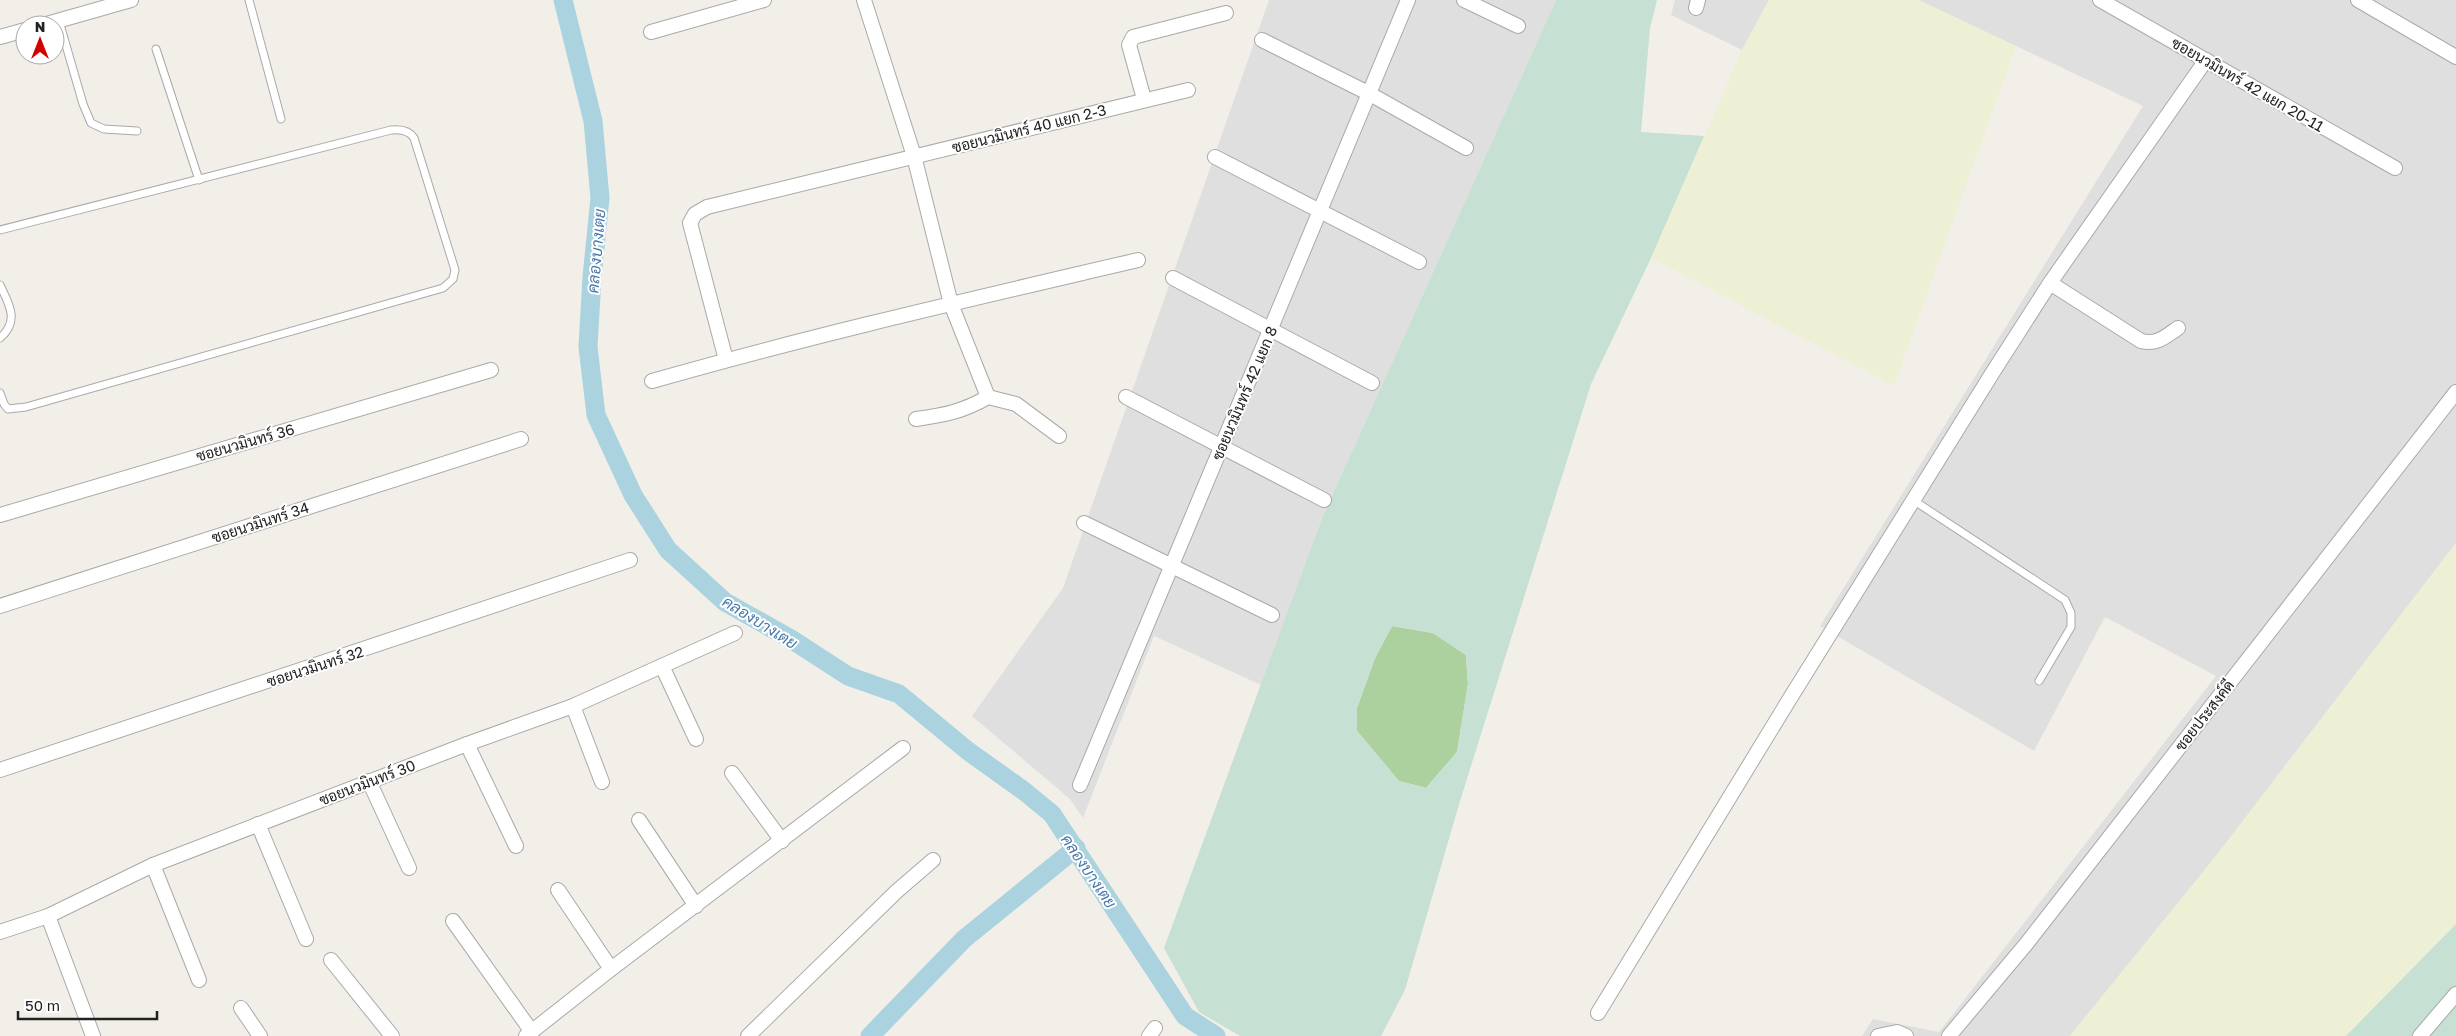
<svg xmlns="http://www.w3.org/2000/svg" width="2456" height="1036" font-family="'Golos Text',Sarabun,sans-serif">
<rect width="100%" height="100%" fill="#f2efe9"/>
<g fill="#e0dfdf">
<polygon points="1269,0 1556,0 1322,518 1261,685 1154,636 1083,818 1070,799 972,716 1063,588"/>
<polygon points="1675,0 1769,0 1742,50 1671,15"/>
<polygon points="1902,0 2456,0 2456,543 2216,856 2070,1036 1862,1036 1873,1019 1939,1032 2216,676 2105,617 2034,751 1820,626 2143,106 2016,46"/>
</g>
<g fill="#eef0d5">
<polygon points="1769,0 1919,0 2016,46 1894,386 1651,258 1742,50"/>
<polygon points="2456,543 2456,924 2346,1036 2070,1036 2216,856"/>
</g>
<polygon fill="#add19e" points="1392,626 1433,633 1466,655 1468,684 1457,752 1426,788 1399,781 1357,731 1357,708 1375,658"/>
<g fill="#c6e0d4" fill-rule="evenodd">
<path d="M1556,0H1657L1650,28L1641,132L1704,136L1651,258L1591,384L1460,801L1405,990L1381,1036H1240L1199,1012L1164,948L1322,518ZM1392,626L1433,633L1466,655L1468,684L1457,752L1426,788L1399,781L1357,731V708L1375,658Z"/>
<polygon points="2456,924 2456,1036 2346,1036"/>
</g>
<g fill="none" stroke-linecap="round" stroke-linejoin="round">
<g stroke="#aad3df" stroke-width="19">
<polyline points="563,0 593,121 600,198 592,277 588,347 596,415 633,495 668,550 725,602 791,639 848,676 899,694 968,751 1024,791 1052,814 1185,1016 1216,1036"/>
<polyline points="870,1036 964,939 1076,848"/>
</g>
<g stroke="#a9a9a9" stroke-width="9">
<g id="service">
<polyline points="249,0 281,119"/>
<polyline points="59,21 83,104 91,123 104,129 137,131"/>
<polyline points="156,49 199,180"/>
<path d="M0,230L391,130C400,129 409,130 414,138L455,270L453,279L443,288L26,407L8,409L4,404L0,393"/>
<path d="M0,285C9,304 20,321 0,338"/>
<polyline points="1913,500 2065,600 2071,613 2071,627 2039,681"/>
</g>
</g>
<g stroke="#a9a9a9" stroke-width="16">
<g id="minor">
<polyline points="864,0 914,156 951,304 988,397"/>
<polyline points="1464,0 1518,26"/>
<polyline points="2100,0 2395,168"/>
<polyline points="2358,0 2456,57"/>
<polyline points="1696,8 1698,0"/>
<polyline points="43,25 131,0"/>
<polyline points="651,32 764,0"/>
<polyline points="0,37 25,30"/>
<polyline points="1262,40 1370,94 1466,148"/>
<polyline points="1144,99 1129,45 1133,37 1226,13"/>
<polyline points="1215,157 1419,262"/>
<polyline points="1173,278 1372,383"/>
<path d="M2050,283L2141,341C2157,345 2165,337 2178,328"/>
<polyline points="726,360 690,223 695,214 707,207 1188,90"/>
<path d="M652,381C813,335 976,298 1138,260"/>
<polyline points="1126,397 1324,500"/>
<path d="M916,419C944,415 962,412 988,397L1016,404L1059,436"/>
<polyline points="0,515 491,370"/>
<polyline points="1084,523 1272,615"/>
<polyline points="0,606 521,439"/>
<polyline points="662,666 696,739"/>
<polyline points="573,706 602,782"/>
<polyline points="467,744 516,846"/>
<polyline points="0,770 630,560"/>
<polyline points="732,773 782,841"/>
<polyline points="369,781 409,868"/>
<polyline points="1080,785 1408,0"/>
<polyline points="639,820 696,906"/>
<polyline points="258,824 306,939"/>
<polyline points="153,865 199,980"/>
<polyline points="558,890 611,969"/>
<polyline points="48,916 93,1036"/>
<polyline points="453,921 532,1032"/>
<polyline points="0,932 48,916 153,865 467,744 573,706 735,633"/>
<polyline points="331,960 392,1036"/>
<polyline points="241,1008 260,1036"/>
<polyline points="1598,1013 1789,700 1993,372 2050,283 2206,60"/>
<polyline points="526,1036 611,969 903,748"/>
<polyline points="748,1036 897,891 933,860"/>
<polyline points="1149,1036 1155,1028"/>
<polyline points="1878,1036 1897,1032 1906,1036"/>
<polyline points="1949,1036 2027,943 2456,392"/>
<polyline points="2420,1036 2456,994"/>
</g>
</g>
<use href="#service" stroke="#fff" stroke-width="7"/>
<use href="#minor" stroke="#fff" stroke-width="14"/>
</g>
<g text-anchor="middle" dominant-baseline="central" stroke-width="4" stroke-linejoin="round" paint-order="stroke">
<g font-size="15" fill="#222" stroke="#fff">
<text transform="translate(2248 84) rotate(30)">ซอยนวมินทร์ 42 แยก 20-11</text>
<text transform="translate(1029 128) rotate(-14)">ซอยนวมินทร์ 40 แยก 2-3</text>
<text transform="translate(1244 393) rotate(-67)">ซอยนวมินทร์ 42 แยก 8</text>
<text transform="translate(245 442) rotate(-16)">ซอยนวมินทร์ 36</text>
<text transform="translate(260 522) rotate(-18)">ซอยนวมินทร์ 34</text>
<text transform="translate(315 666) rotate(-18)">ซอยนวมินทร์ 32</text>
<text transform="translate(2204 715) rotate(-52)">ซอยประสงค์ดี</text>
<text transform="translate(367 782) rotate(-21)">ซอยนวมินทร์ 30</text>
</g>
<g font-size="16" font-style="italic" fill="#4a7aab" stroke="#fff">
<text transform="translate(596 251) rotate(-85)">คลองบางเตย</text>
<text transform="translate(760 622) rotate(32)">คลองบางเตย</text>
<text transform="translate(1089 871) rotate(56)">คลองบางเตย</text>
</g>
</g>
<g transform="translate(40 40)"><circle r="24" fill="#ffffff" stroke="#a7a7a7"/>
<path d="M0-4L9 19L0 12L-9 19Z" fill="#d40000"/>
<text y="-8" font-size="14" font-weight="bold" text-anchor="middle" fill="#222222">N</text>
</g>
<path d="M18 1011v8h139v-8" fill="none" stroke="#222222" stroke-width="2.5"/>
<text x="25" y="1011" font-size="15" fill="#222222" stroke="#ffffff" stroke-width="4" paint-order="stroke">50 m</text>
</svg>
